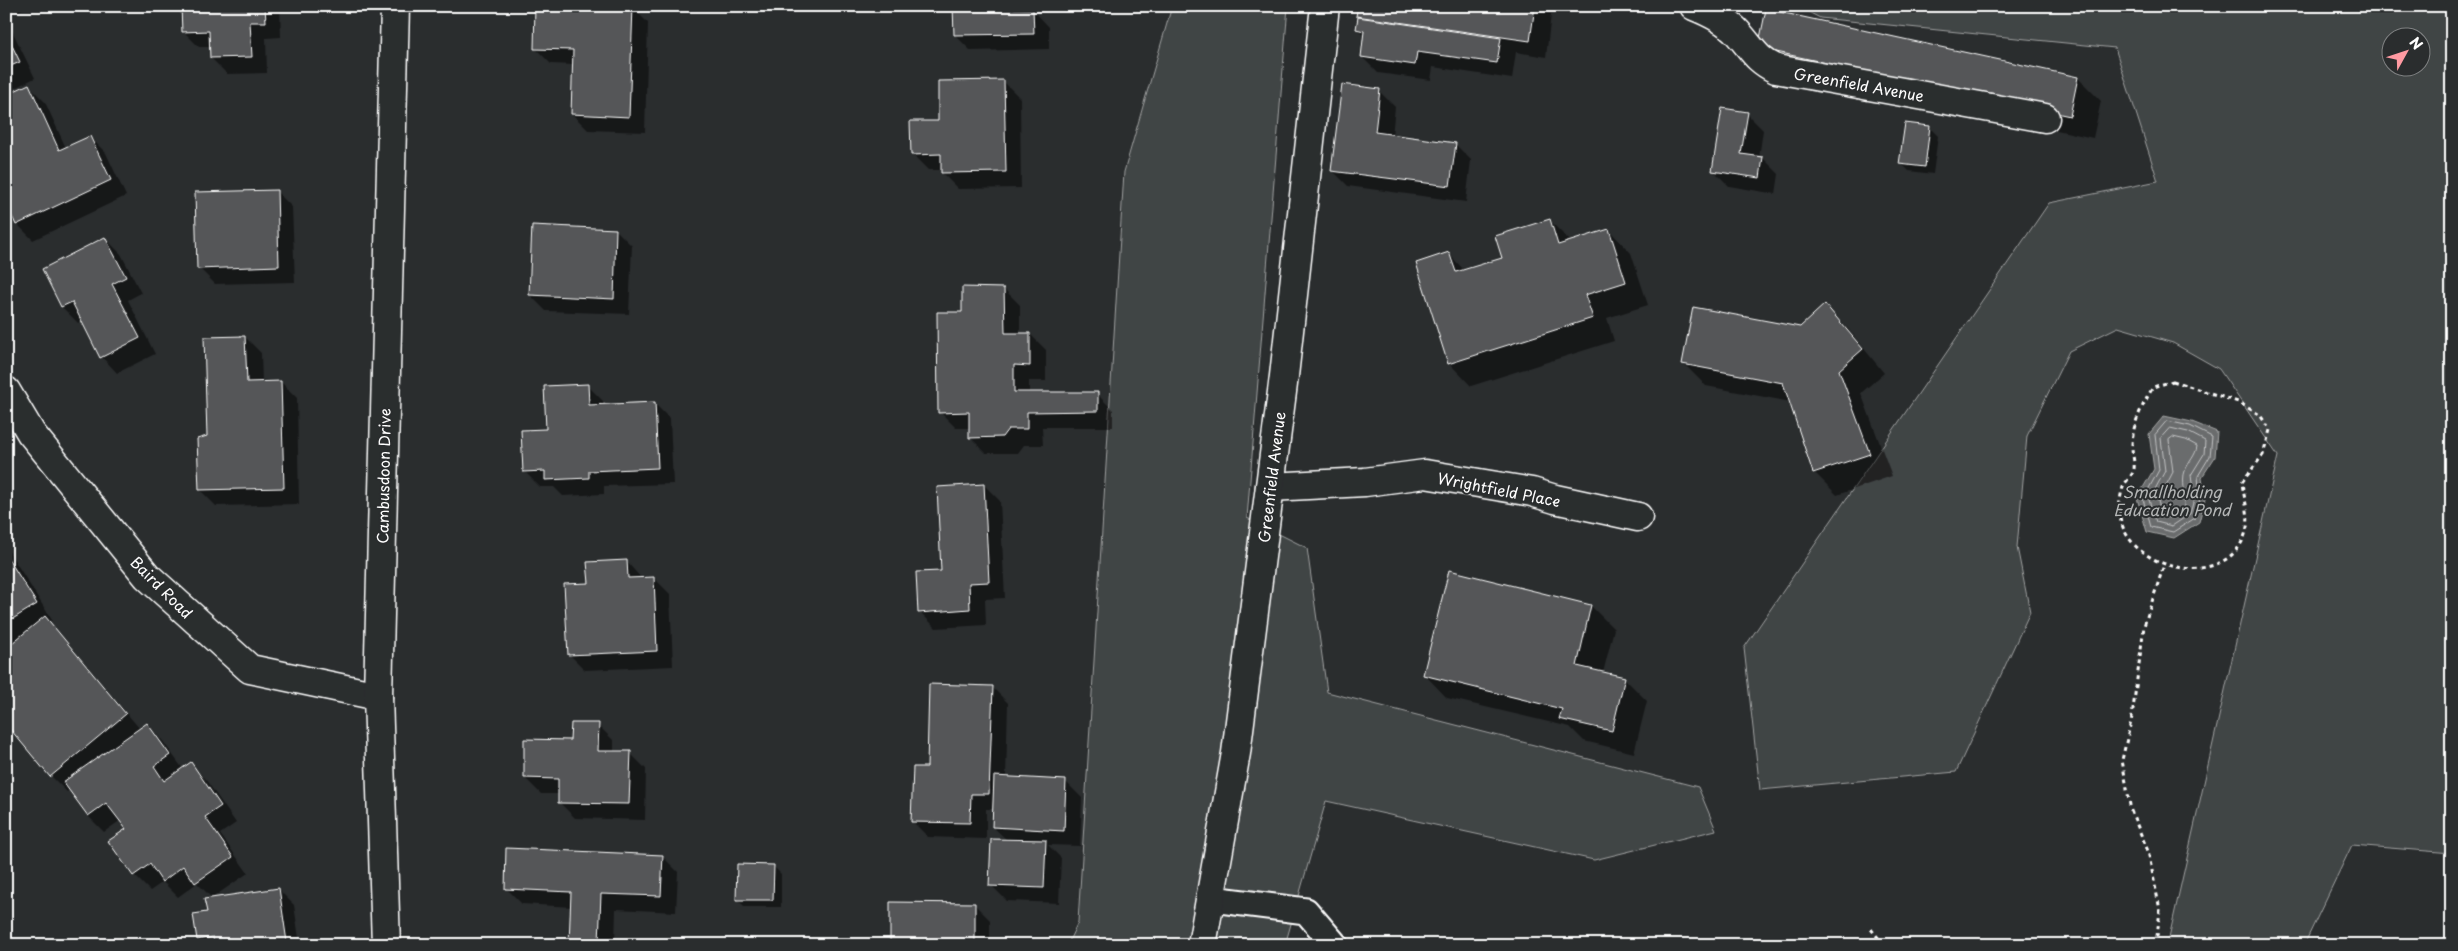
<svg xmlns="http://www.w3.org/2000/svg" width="2458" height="951" font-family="'Playpen Sans',sans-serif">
<rect width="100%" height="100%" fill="#2a2d2e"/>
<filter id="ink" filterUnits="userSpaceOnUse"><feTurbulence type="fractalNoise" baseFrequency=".02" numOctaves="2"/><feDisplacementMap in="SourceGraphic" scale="10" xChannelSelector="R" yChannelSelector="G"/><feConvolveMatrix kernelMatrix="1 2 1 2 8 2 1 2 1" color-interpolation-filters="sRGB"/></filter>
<g filter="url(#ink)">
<g fill="#414445" stroke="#a0a2a2" fill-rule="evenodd">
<polygon points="1172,6 1288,6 1247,518 1307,548 1327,692 1698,787 1716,830 1594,860 1326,801 1285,945 1067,945 1078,922 1124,172"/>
<path d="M1797,6H2452V853L2352,845L2304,945H2173L2168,942L2278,456L2219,369L2173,343L2118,327L2069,351L2027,436L2017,547L2030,612L1956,772L1760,790L1744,648L2049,203L2158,181L2115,48L1820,18ZM2390,38H2420V68H2390Z"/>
</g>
<polygon fill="#6a6c6d" stroke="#a6a7a7" points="2164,416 2192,422 2217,432 2215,457 2202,477 2205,499 2199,522 2174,538 2147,532 2137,498 2154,469 2149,434"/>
<g fill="#0007">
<polygon points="6,6 29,6 6,17"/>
<polygon points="182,6 280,6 281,37 266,38 267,73 227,74 211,58 210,47 199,47 183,31"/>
<polygon points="955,6 1014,6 1014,11 1033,10 1049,27 1049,49 971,51 955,35"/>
<polygon points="1470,6 1552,6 1546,57 1516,52 1512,79 1433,67 1431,80 1378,73 1362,57 1365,37 1357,29 1361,19 1358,15 1469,10"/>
<polygon points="632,7 648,23 645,132 588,130 572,114 574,65 551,64 535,48"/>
<polygon points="1767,11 2078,78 2101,101 2093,138 1782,70 1759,48"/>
<polygon points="6,18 35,78 6,92"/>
<polygon points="1004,82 1020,98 1021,188 958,189 942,173 942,170 928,170 912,154 940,122"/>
<polygon points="29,86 45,102 66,148 90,137 106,153 126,196 33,240 17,224"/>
<polygon points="1379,91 1395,107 1392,136 1455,144 1471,160 1466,202 1348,186 1332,170"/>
<polygon points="1747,114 1763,130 1759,158 1763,158 1779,174 1776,194 1729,186 1713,170"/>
<polygon points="1930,128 1938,136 1933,174 1909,171 1901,163"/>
<polygon points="276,191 292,207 295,282 215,284 199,268"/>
<polygon points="1549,220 1571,242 1609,230 1631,253 1648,305 1607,318 1614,341 1471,386 1449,363 1449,254 1465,271 1504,259"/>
<polygon points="616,230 632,246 629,314 546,311 530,295"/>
<polygon points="105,238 121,254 141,293 128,300 155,354 117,373 102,357 83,320 78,323 62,307 43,270"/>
<polygon points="1004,289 1020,305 1020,334 1030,334 1046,350 1046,381 1029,381 1029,393 1097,394 1113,410 1113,427 1042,427 1043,445 1024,445 1018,453 986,453 970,437 970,428 956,428 940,412 964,313"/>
<polygon points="1825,306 1847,328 1884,373 1861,393 1892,476 1837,495 1814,472 1791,402 1706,386 1683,363 1801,329"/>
<polygon points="245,337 261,353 262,382 281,382 297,398 299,504 216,506 200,490 208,437"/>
<polygon points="587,385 603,401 604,405 654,403 670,419 673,484 604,486 604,494 563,496 554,487 540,487 524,471"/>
<polygon points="984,485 1000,501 1005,598 985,599 986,625 936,628 920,612 943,572"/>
<polygon points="6,547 52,620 49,622 140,729 146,724 162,740 183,769 190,764 206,780 236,823 220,834 248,873 212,898 197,883 178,897 163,882 150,891 134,875 110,841 127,829 121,820 104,832 88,816 70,790 67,792 51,776 11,728 6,732"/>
<polygon points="626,561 642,579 654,578 670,594 673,666 585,670 569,654 590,584"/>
<polygon points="1591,606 1614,629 1603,673 1624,678 1647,701 1634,753 1584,741 1570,727 1447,698 1425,675"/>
<polygon points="992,687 1008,703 1006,778 1066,782 1082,798 1080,846 1048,845 1061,858 1059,903 1007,901 991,885 1007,840 993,827 994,809 986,809 986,839 928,837 912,821 928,769"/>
<polygon points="598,725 614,741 614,752 630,753 646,769 645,820 575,818 559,802 559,794 541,794 525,778 572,741"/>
<polygon points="662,856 678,872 676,912 616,909 615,944 627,945 571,945 572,907 522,904 506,888"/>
<polygon points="773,866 781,874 781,907 745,907 737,899"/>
<polygon points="278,889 294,905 300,945 204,945 198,939 208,913"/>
<polygon points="974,904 990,920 990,945 894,945 892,942"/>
</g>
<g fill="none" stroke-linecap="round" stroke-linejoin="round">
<g stroke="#c3c4c5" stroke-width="1">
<polygon points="2167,421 2190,426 2212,437 2210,456 2198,476 2200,499 2195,518 2173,532 2151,527 2143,499 2159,470 2155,435"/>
<polygon points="2170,428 2188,432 2205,441 2204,454 2191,475 2194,499 2190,514 2172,526 2156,522 2149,500 2165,471 2161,438"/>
<path d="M2173,437L2186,440L2197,446C2196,456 2188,462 2185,471C2181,481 2187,495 2183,510L2170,518L2162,515L2158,501L2173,472L2169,440Z"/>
</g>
</g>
<g fill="#555758" stroke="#fff">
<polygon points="181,6 265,6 266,22 250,22 252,57 210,58 209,31 182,32"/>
<polygon points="535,6 633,6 629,117 571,114 573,50 534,49"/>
<polygon points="953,6 1033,9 1034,34 954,35"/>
<polygon points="1358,6 1449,6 1468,9 1469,6 1535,6 1530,41 1356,16"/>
<polygon points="1766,9 2078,77 2070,116 1758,48"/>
<polygon points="1358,17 1501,38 1497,63 1417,52 1415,65 1361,57 1364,31 1356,29"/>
<polygon points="6,33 20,62 6,68"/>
<polygon points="1004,80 1006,172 941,173 941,154 911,155 910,121 938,121 938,81"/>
<polygon points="29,84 59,150 90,136 111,180 16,225 6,203 6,95"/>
<polygon points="1342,84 1380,89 1375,132 1456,143 1450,186 1331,171"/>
<polygon points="1722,108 1748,112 1741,154 1763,157 1760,178 1712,171"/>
<polygon points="1905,123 1930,126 1925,167 1899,164"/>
<polygon points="277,190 279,266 197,269 195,192"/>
<polygon points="1550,219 1558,245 1609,229 1626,282 1585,295 1593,318 1448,364 1416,263 1449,252 1456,272 1502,258 1495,236"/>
<polygon points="532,225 616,229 614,299 529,295"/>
<polygon points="105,237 126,277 112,284 140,338 100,358 72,302 61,307 42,269"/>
<polygon points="962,287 1004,288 1005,333 1030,333 1030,366 1014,365 1014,392 1098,392 1098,411 1027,412 1027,429 1008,429 1002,437 969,438 969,412 938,413 937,312 962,312"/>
<polygon points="1825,304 1863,349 1839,370 1870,454 1813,473 1783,383 1682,364 1693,307 1800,327"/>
<polygon points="245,336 247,382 281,381 284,488 199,490 197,439 207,436 204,337"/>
<polygon points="588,384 589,405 655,402 658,468 589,471 589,478 545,480 545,471 523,472 521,430 546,429 544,386"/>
<polygon points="984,484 989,582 969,583 970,609 918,613 916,572 941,571 937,487"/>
<polygon points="6,555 37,604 6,623"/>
<polygon points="627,560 628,578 654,577 657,651 568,655 564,584 589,583 587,562"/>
<polygon points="1449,570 1591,605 1577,666 1625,677 1612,731 1559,719 1562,709 1423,675"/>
<polygon points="45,616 126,714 50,777 6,724 6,648"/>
<polygon points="929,684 993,686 989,794 971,794 970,823 911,822 913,767 927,767"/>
<polygon points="147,723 170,755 154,766 164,781 191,762 221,806 205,817 233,857 195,883 183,866 162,882 150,864 133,876 108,841 126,829 106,803 88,816 63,782"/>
<polygon points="571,723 599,723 598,751 631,751 629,804 558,803 558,779 524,778 524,739 570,740"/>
<polygon points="994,776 1066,780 1064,831 992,827"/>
<polygon points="991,839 1046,840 1044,888 989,886"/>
<polygon points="506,848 663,855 661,896 601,894 599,942 627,945 569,945 571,892 505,889"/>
<polygon points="737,864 774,865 773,900 736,900"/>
<polygon points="279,888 287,942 271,945 214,945 213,937 197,940 193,914 207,912 204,899"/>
<polygon points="890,902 975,903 975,945 898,945 890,942"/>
</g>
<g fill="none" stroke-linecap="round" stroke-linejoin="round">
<g stroke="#fff" stroke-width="29">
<polyline id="lane" points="1212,899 1306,911 1335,945"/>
</g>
<g stroke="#fff" stroke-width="31">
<g id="street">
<path d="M1694,6C1709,12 1726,20 1737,32C1752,48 1755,59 1776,69L2045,118"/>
<polyline points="6,391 31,433 147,576 250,669 378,696"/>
<polyline points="1270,487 1365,482 1425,474 1532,492 1555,499 1638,517"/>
<polyline points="386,945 378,696 395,6"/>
</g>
</g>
<g stroke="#fff" stroke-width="31">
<polyline id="secondary" points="1202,945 1236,753 1284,376 1325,6"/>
</g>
<g stroke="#fff" stroke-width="3" stroke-dasharray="4 4" stroke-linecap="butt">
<path d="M2173,381L2238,402L2260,415L2270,430L2263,455L2242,482C2243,495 2250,514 2247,527C2234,595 2119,573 2119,507C2120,501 2121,491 2124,485C2127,480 2133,475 2134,469C2135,462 2132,454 2132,447C2132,423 2142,407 2153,387Z"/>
<polyline points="1871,929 1884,945"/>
<polyline points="2156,945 2160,910 2148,851 2131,811 2122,760 2132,717 2144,626 2164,565"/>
</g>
<use href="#lane" stroke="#2a2d2e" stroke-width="25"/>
<use href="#street" stroke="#2a2d2e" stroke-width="28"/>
<use href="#secondary" stroke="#2a2d2e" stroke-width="28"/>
</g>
</g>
<g text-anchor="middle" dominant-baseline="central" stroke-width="4" stroke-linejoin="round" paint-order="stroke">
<g font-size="15" fill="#fff" stroke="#2a2d2e">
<text transform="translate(1859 84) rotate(10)">Greenfield Avenue</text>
<text transform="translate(383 476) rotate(-89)">Cambusdoon Drive</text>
<text transform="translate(1271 477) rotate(-83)">Greenfield Avenue</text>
<text transform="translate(1499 489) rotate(11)">Wrightfield Place</text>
<text transform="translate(162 587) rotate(45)">Baird Road</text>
</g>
<g font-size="16" font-style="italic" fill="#b4b6b6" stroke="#2a2d2e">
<text x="2172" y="491">Smallholding<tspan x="2172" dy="18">Education Pond</tspan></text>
</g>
</g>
<rect width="2458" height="951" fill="none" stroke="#2a2d2e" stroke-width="25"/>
<rect x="12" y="12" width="2433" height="926" fill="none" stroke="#fff" stroke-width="2" filter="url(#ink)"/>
<g transform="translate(2406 52) rotate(50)"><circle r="24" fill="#2a2d2e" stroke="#7f8182"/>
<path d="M0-4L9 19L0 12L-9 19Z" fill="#ff9aa2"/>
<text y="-8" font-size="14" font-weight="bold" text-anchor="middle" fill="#ffffff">N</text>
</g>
</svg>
